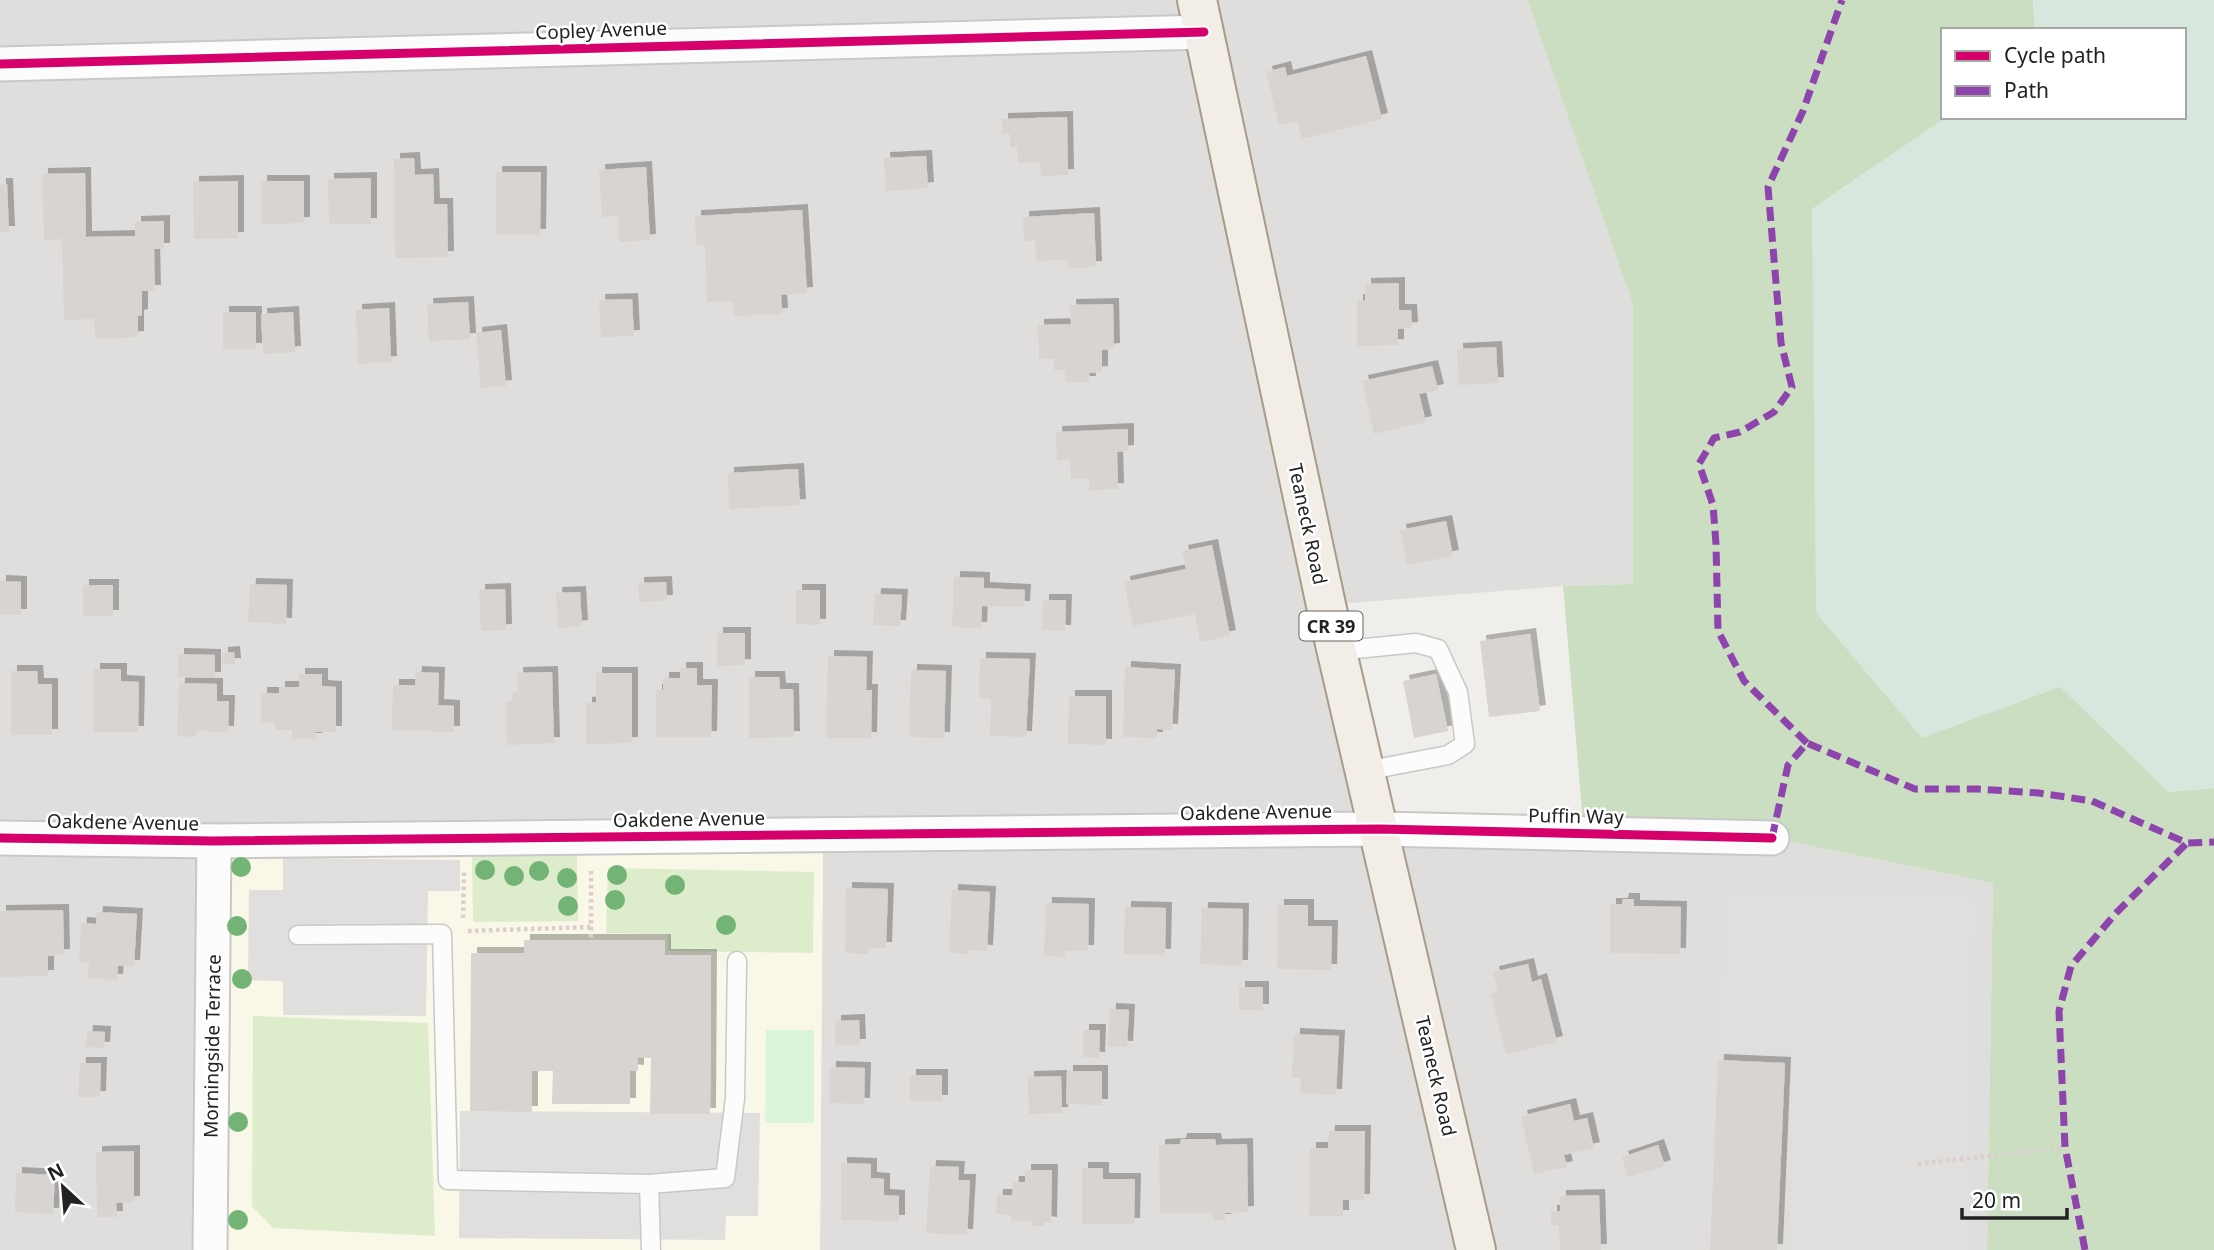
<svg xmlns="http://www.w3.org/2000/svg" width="2214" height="1250" font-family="'Noto Sans',sans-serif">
<defs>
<filter id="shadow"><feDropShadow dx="6" dy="-6" stdDeviation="0" flood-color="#0004"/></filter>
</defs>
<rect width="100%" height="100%" fill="#f0eeeb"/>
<polygon fill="#dfdedc" points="0,0 1525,0 1529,4 1633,305 1633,584 1563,586 1326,605 1379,828 1772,838 1993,883 1987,1250 820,1250 823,835 210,1250 0,1250"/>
<polygon fill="#f8f7e8" points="823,835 820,1250 210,1250 214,841"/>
<g fill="#ddeccb">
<polygon points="577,855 578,921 473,922 472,856"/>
<polygon points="608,868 814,872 813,953 668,951 668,934 606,933"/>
<polygon points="253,1016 428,1023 435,1236 273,1228 252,1206"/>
</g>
<polygon fill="#cbdec1" points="1525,0 2033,0 2035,30 1943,30 1943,117 1947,117 1812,209 1922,737 2060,686 2169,792 2214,788 2214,1250 1987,1250 1993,883 1772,838 1584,834 1563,586 1633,584 1633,305 1529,4"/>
<polygon fill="#d9e6de" points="2033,0 2214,0 2214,788 2169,792 2060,687 1922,738 1816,613 1812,209 1947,117 2184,117 2184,30 2035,30"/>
<polygon fill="#daf5da" points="766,1030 814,1030 814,1123 765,1123"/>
<g fill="#e0dfde">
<polygon points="283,858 460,860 460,891 428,891 426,1016 283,1015 283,981 248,980 249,890 283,890"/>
<polygon points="1725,896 1973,899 1968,1250 1790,1250 1793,1052 1722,1051"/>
<polygon points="460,1111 760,1113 758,1216 726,1216 725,1240 459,1238"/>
</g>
<g fill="#d7d4d2" filter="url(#shadow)">
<polygon points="1366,56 1382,119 1302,139 1297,121 1279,125 1266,72 1285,67 1287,76"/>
<polygon points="1067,117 1068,175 1041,176 1040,162 1018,163 1017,146 1010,147 1010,134 1002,134 1002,119"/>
<polygon points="926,156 928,188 886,191 884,158"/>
<polygon points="414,158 415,175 433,174 434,204 447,204 448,257 395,258 394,159"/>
<polygon points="646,167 650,240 619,242 618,216 602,217 599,170"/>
<polygon points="496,172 541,172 540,235 496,235"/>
<polygon points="85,173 86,237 135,236 135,222 164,221 164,249 154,249 155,291 142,291 142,315 138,316 138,337 95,339 94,319 64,320 62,239 44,240 42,174"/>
<polygon points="371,178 371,224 329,224 328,179"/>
<polygon points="238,181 238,238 194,239 193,182"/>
<polygon points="261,181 304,181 304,223 262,224"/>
<polygon points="0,184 7,184 9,232 0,232"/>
<polygon points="802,210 807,293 781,295 782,314 734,316 733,301 707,302 705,245 696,245 695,216"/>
<polygon points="1094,213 1096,267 1068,268 1068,260 1036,261 1035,240 1024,241 1023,217"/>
<polygon points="1399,283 1399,310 1411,310 1412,328 1398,329 1398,345 1357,346 1357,300 1365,301 1365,284"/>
<polygon points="632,299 634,336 601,337 599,300"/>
<polygon points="468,302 470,339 429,341 427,304"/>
<polygon points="1113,304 1114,349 1102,350 1102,372 1089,373 1090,382 1066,382 1065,370 1054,370 1054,359 1039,359 1038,325 1071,324 1070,305"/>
<polygon points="389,308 391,362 358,364 356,310"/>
<rect x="223" y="312" width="33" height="37"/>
<polygon points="293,312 295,352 263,354 261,314"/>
<polygon points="501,330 506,386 481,388 476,333"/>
<polygon points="1496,347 1498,383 1459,385 1457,349"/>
<polygon points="1432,366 1438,390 1419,394 1426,422 1374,434 1362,381"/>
<polygon points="1128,429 1128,451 1117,452 1118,489 1089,490 1089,479 1071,479 1070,459 1057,460 1056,432"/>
<polygon points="798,469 800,505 729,509 728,473"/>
<polygon points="1446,521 1453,556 1407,565 1400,530"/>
<polygon points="1212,545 1230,636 1200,642 1195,614 1133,626 1124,582 1186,569 1182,551"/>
<polygon points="954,577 984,578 984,588 1025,590 1024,607 982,606 981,628 952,627"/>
<polygon points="0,581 21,582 21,615 0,615"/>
<polygon points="666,582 667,601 639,602 638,583"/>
<polygon points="250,584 287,585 286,624 248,622"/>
<rect x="83" y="585" width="30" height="31"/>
<polygon points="505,589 506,630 481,631 479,590"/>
<polygon points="796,590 820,590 820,625 796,624"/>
<polygon points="580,592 582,626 558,628 556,593"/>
<polygon points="875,594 902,595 900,626 873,625"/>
<polygon points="1043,600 1066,600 1065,631 1042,630"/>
<polygon points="717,633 745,633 745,665 717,666"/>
<polygon points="1530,634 1540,711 1489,717 1480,641"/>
<polygon points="234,652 235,664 222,664 222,653"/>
<polygon points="178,654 215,655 215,678 178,677"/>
<polygon points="828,656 867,657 866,690 872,690 871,738 826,738"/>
<polygon points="980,658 1030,659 1026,737 990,736 991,699 979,698"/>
<polygon points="1125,667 1175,670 1172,730 1157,729 1157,738 1123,737"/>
<polygon points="680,668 697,668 697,685 712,685 711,737 656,737 656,690 663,690 663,678 680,678"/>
<polygon points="94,669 121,669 121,681 139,682 138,732 93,732"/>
<polygon points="911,670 946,671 944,738 909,737"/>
<polygon points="11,671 37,671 38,684 52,684 52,735 11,735"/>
<polygon points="416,672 439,673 438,705 454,706 454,732 392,730 393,685 415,685"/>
<polygon points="552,672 554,743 507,745 506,702 512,701 512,694 518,690 517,673"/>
<polygon points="596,673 632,673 632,743 586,744 586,703 596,702"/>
<polygon points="299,674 322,674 322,686 336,687 336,732 315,732 316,739 292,739 292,730 275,730 275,723 261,723 261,693 279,693 279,687 299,687"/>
<polygon points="1436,674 1448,731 1414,738 1403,681"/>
<polygon points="749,677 779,677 780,689 793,689 794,737 749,738"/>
<polygon points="179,683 217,684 217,701 229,701 228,732 196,731 195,737 177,736"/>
<polygon points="1069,696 1106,696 1106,745 1068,744"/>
<polygon points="846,888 888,889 886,948 868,948 868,954 845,953"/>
<polygon points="952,890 990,892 987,951 968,950 968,954 949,953"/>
<polygon points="1623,899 1634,899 1634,906 1681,907 1680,954 1610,953 1610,904 1622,904"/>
<polygon points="1046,903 1089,904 1088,951 1065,951 1065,957 1044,956"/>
<polygon points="1278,905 1308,905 1308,926 1332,926 1331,970 1277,969"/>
<polygon points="1125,907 1166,908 1165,955 1124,954"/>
<polygon points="1202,908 1243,909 1242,966 1200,964"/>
<polygon points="63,910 64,955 48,956 48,976 0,977 0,911"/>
<polygon points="97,912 137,914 134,966 118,966 117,980 88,978 89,963 79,963 81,923 96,924"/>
<polygon points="524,940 665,940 665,955 711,955 710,1114 650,1114 651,1058 638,1057 638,1071 630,1070 630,1104 552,1104 553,1071 532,1071 532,1112 470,1111 471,953 524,953"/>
<polygon points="1528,964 1532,982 1541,979 1557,1042 1506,1054 1491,994 1498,992 1493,972"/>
<rect x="1239" y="987" width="24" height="23"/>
<polygon points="1110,1009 1129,1010 1127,1047 1108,1046"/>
<polygon points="859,1020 860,1045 835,1045 835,1021"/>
<polygon points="1083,1030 1100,1030 1099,1058 1083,1057"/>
<polygon points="87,1031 105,1032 104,1048 86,1047"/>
<polygon points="1294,1034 1339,1036 1336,1095 1300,1093 1301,1078 1292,1078"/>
<polygon points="1718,1060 1785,1063 1777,1250 1710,1250"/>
<polygon points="80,1063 101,1063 100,1097 78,1097"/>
<polygon points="830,1067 865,1068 864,1104 829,1103"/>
<polygon points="1067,1071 1102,1071 1102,1105 1066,1104"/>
<rect x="910" y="1075" width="32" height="26"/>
<polygon points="1061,1076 1062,1113 1029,1114 1028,1077"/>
<polygon points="1570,1104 1574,1121 1587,1118 1594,1148 1564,1155 1567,1167 1534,1174 1521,1116"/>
<polygon points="1329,1131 1365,1131 1364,1200 1343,1200 1343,1216 1309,1216 1310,1148 1328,1148"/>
<polygon points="1181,1139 1215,1139 1216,1145 1247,1144 1248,1212 1225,1213 1225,1220 1213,1220 1213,1213 1160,1213 1159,1145 1180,1144"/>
<polygon points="1658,1145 1665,1166 1628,1177 1622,1157"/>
<polygon points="134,1151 134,1202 116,1203 117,1217 97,1217 96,1152"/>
<polygon points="841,1163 871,1164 871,1178 884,1179 884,1195 899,1196 899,1221 841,1220"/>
<polygon points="930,1166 959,1167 958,1180 970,1180 967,1235 926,1233"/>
<polygon points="1082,1168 1103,1168 1103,1179 1135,1179 1134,1224 1082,1224"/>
<polygon points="1025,1170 1052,1170 1051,1223 1044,1222 1044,1226 1032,1226 1032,1221 1011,1221 1011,1215 996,1214 997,1195 1012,1195 1013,1182 1025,1182"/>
<polygon points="16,1173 55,1175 53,1214 15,1212"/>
<polygon points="1599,1195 1601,1250 1560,1250 1559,1225 1551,1225 1551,1211 1560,1211 1560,1196"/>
</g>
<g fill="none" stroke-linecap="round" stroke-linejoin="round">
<g stroke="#c9c8c7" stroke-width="21">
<g id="service">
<polyline points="1336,651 1416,643 1438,649 1458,692 1465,744 1448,755 1365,771"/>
<polyline points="298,935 442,934 448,1180 649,1184 725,1178 735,1098 737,961"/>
<polyline points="649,1184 651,1250"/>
</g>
</g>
<g stroke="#c9c8c7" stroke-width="37">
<g id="minor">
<polyline points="0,64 1204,32"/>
<polyline points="0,838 214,841 1379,829 1772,838"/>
<polyline points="210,1250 214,841"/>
</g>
</g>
<g stroke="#a79c86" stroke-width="42">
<polyline id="primary" points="1197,0 1326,605 1476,1250"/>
</g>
<g stroke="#dccecd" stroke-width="4.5" stroke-dasharray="3.5 3.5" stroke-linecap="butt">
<polyline points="591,871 591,940"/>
<polyline points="463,918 464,871"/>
<polyline points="468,931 591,927"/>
<polyline points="1918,1164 2065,1147"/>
</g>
<use href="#service" stroke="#fdfcfc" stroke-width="18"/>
<use href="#minor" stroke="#fdfcfc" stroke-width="33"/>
<use href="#primary" stroke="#f3ede7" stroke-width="38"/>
<g stroke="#8e44ad" stroke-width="7" stroke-dasharray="14 7" stroke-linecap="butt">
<polyline points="1807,743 1744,681 1718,631 1716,544 1713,505 1699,464 1714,438 1740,432 1774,412 1792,387 1781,343 1768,187 1803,111 1842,0"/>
<polyline points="1772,838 1788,765 1807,743 1915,789 1978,789 2039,793 2092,801 2187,843 2214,842"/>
<polyline points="2085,1250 2065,1147 2059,1011 2071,966 2116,913 2187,843"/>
</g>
<g stroke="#fff" stroke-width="13">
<g id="cycleway">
<polyline points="0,64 1204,32"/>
<polyline points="0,838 214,841 1379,829 1772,838"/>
</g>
</g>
<use href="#cycleway" stroke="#d6006c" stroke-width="9"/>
</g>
<g fill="#73b476">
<circle cx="241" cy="867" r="10"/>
<circle cx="485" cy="870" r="10"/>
<circle cx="539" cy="871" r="10"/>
<circle cx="617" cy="875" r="10"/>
<circle cx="514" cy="876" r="10"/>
<circle cx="567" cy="878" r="10"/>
<circle cx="675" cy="885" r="10"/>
<circle cx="615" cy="900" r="10"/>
<circle cx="568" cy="906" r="10"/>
<circle cx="726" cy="925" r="10"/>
<circle cx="237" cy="926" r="10"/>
<circle cx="242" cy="979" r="10"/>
<circle cx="238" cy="1122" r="10"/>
<circle cx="238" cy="1220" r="10"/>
</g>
<g text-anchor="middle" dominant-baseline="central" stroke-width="5" stroke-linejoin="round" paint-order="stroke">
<rect fill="#fff" stroke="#646464" stroke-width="2" x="1299.5" y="611.5" width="63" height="29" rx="5"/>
<g font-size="18" font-weight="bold" fill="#222">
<text x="1331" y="626">CR 39</text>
</g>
<g font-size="19" fill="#222" stroke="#fff">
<text transform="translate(601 30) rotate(-2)">Copley Avenue</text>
<text transform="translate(1308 524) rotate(78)">Teaneck Road</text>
<text transform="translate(1256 812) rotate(-1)">Oakdene Avenue</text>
<text transform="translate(1576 816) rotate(1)">Puffin Way</text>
<text transform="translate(689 819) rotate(-1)">Oakdene Avenue</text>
<text transform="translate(123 822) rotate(1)">Oakdene Avenue</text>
<text transform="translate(212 1046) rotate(-89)">Morningside Terrace</text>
<text transform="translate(1436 1076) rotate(77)">Teaneck Road</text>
</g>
</g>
<rect x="1941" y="28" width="245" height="91" fill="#ffffff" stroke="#a7a7a7" stroke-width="2"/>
<rect x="1955" y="51" width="35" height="10" fill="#d6006c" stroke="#a7a7a7" stroke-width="2"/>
<text x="2004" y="63" font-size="21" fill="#222222">Cycle path</text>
<rect x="1955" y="86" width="35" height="10" fill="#8e44ad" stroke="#a7a7a7" stroke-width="2"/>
<text x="2004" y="98" font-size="21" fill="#222222">Path</text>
<g transform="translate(63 1187) rotate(334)" stroke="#ffffff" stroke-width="5" paint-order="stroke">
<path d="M0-5L12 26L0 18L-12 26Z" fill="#222222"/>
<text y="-10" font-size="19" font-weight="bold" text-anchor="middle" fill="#222222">N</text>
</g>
<path d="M1962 1208v10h105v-10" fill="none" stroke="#222222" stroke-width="3.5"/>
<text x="1972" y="1208" font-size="21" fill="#222222" stroke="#ffffff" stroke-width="5" paint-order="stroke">20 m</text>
</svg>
